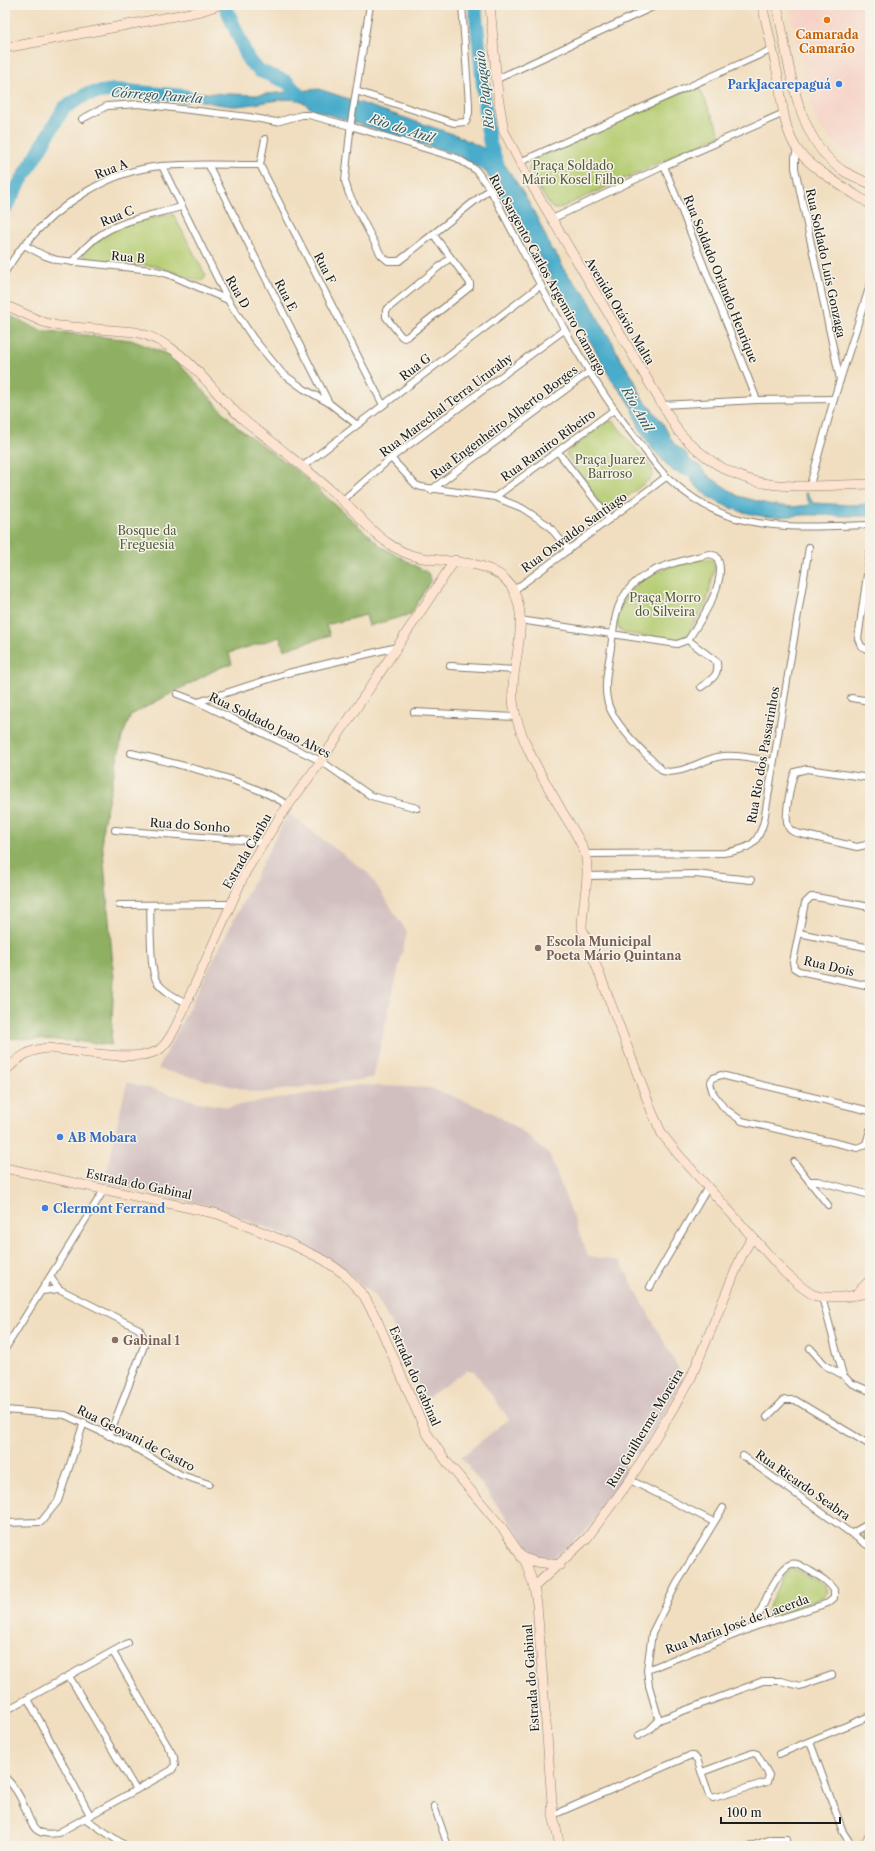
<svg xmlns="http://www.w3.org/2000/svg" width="875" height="1851" font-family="'Libre Caslon Text',serif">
<rect width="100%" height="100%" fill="#f7f3e8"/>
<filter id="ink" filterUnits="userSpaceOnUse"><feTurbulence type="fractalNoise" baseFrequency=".025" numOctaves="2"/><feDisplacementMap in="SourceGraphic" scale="8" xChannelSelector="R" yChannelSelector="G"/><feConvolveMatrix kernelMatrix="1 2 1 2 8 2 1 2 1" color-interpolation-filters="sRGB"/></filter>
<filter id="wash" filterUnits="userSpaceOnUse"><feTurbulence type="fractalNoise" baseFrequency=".012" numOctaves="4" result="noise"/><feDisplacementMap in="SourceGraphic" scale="16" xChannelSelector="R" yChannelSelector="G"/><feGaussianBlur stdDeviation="0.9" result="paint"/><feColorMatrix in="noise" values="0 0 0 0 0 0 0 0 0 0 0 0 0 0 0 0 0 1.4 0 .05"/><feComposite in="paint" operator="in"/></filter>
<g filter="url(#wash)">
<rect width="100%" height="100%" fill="#f1dec0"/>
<polygon fill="#f6d1c5" points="789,5 870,5 870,165 858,155 840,148 819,126 814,115"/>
<g fill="#d1bfbf">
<polygon points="288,813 369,874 407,932 373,1078 259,1093 158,1069"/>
<polygon points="127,1082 198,1102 228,1107 360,1085 431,1088 488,1110 522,1131 550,1156 588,1256 620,1261 684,1379 641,1453 629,1455 625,1464 627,1475 590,1527 554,1558 535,1556 461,1457 509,1419 474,1371 466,1371 424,1400 401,1342 377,1298 345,1271 290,1237 214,1207 104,1183"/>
</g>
<g fill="#b4cc71" stroke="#687446">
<polygon points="698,85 721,135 558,209 554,209 550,206 529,172 529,166 533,160"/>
<polygon points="173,214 206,276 203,280 198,281 155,266 89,261 85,258 83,253 85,249 120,226 142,220"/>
<polygon points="609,421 614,422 652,469 653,474 651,478 613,508 607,510 602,507 566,454 568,451"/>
<path d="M705,558L710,559L714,562L715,566L707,602L686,636L682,639L674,640L624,633L620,630C615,623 618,617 620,610C631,572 673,567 705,558Z"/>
<polygon points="870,1528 870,1543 864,1538 864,1532"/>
<polygon points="790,1569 795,1569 825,1586 827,1591 824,1596 774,1617 768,1616 767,1610 786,1572"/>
</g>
<polygon fill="#8fb063" stroke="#566640" points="5,313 39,330 131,340 172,356 237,427 300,473 382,547 428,573 431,580 411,614 369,626 366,615 326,625 330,635 284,650 280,637 229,653 232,664 219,668 131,715 122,737 103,825 102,839 114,978 111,1045 73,1041 5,1038"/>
<path fill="#4aacca" stroke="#336473" d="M319,89L456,135L491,152L493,149C516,179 537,213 551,249L557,255L566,273L586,295L605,331L612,341L618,355L634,379L642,398L662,422L674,444L686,453L689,460L699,465L707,475L738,496L768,504L792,507L810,505L805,493H807L813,503L851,505L870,504V516C851,516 833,516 815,515C802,514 788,517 775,517C749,517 702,502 690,477L673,471L652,449L640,429L630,403L612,381L593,346L571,313L561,290L556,287L539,255L515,222L486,172L457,155L311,109C308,106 305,103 301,101C285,95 251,107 231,106C209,104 189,97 167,94L182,92L256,95Z"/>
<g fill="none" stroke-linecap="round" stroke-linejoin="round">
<g stroke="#4aacca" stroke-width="14">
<polyline points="225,5 249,61 260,71 287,82 298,94"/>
<polyline points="475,5 487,126 490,144 498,166"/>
<polyline points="5,208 64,108 87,94 115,90 185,96"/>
</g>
</g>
</g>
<g filter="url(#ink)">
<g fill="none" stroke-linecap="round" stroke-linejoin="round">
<g stroke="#867d6e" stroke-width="8">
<g id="street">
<polyline points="370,5 351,122 345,181 349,194 381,255 388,261 399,261 490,189"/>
<polyline points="497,79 657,5"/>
<polyline points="356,91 454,123 466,122 469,113 469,104 462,5"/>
<path d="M82,119L107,106L139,104L249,117L276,122L302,115H309L350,126L457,158L476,170L490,189C536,274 576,363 637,440C647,452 656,467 667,477C684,493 705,507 726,515C772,531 822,526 870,525"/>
<polyline points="265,139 260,165 383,405"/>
<polyline points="797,150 795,157 795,168 840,380"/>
<polyline points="520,162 773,49"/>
<polyline points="162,166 228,300 253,338 282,373 304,389 329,403"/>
<polyline points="209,166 329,403 356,424"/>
<polyline points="664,166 757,400"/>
<polyline points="552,219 664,166 784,113"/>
<polyline points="433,234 470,283 470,287 408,336 404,338 401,336 386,317 386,310 450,258"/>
<polyline points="24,245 45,256 57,260 152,270 168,274 228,300"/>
<path d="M72,262C79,254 87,245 96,238C119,220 153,215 181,207"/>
<path d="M5,272C11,263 17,253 24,245C58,205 109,170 162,166C194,163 228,165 260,165"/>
<polyline points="662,405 757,400 834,399"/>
<polyline points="558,452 610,519"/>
<polyline points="391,458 416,485 421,487 495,497 522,508 548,525 569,550"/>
<polyline points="302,467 541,285"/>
<polyline points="810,485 834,399 870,285"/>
<polyline points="431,490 589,372"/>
<polyline points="495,497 614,410"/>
<polyline points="343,500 391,458 564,330"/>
<polyline points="870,553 858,639 861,646 870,651"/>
<polyline points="513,591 666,477"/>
<path d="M520,620L677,644L688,640C700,621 731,578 716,556L709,554C670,564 627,570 616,615C613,628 612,642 610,654C607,673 602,693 611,711C623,734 645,753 663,771C681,775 700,761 717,757C735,753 755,759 773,762"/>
<path d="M688,640L717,662C719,676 712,679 701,687"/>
<polyline points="450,666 515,670"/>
<polyline points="177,694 198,702 321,761 371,796 417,808"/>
<polyline points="851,698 870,701"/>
<polyline points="198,702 288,673 397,647"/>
<polyline points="414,712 517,717"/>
<path d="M131,753C181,765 246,779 288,805"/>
<path d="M870,778L807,769L795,772C791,781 784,816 788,826C790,832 796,833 801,834L857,847L866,845L870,840"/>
<polyline points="115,830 263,842"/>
<path d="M585,854L724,853C749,848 757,847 764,821L809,547"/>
<polyline points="586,876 695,874 751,880"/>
<polyline points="119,905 230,904"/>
<path d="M150,905C151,920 149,971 157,982C164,992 176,998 187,1003"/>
<polyline points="870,907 816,897 811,897 805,903 793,962 794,968 799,971 870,986"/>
<polyline points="799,933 870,948"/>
<polyline points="870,1111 721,1075 713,1078 710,1083 713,1093 724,1108 742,1121 858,1148 866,1144 870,1130"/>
<polyline points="794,1162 828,1205"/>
<polyline points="809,1181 818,1181 870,1195"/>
<polyline points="51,1278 59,1289 139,1329 143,1336 144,1346 109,1436"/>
<polyline points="650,1287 708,1187"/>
<polyline points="42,1291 59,1289"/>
<polyline points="822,1297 843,1375"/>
<polyline points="810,1348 826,1366 843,1375 851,1383 870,1391"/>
<polyline points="5,1349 104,1190"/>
<polyline points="5,1410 65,1415 128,1444 181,1475 209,1484"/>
<polyline points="767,1417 784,1400 795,1400 870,1445"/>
<polyline points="743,1456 870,1547"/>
<polyline points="630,1480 714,1522"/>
<polyline points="5,1523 41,1522 58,1501 84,1422"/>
<polyline points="852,1533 870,1523"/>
<path d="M647,1670L754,1627L828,1603L834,1598V1590C828,1581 820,1577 810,1571C804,1568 798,1562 791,1564C776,1569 760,1613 754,1627"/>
<polyline points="69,1676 136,1790"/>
<polyline points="28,1699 90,1815"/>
<polyline points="5,1711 128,1643"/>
<polyline points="659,1720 649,1686 647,1670 652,1633 676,1585 723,1508"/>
<polyline points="638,1736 649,1730 659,1720 763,1681 781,1681 800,1686 832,1675"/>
<polyline points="810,1742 843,1832 852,1846"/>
<polyline points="779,1754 870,1716"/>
<path d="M5,1777C13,1785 20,1795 24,1806C32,1825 33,1837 58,1833L172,1770L175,1765L174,1757L113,1652"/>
<polyline points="434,1806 448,1846"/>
<polyline points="553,1815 689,1756 693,1756 697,1759 709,1795 713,1798 767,1782 769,1775 757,1754 753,1753 702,1772"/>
<polyline points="84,1818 126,1846"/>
<polyline points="751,1846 772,1839 787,1839"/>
</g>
</g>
<g stroke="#867d6e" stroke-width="10">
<g id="secondary">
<path d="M490,5L498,96L504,131L530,182L678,431C739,498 788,486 870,484"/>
<path d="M762,5C768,29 773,52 778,76C782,100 783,129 797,149C809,167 851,192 870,204"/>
<path d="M777,5C789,58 794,141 845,172C853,176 862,180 870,184"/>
<polyline points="5,48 201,11 219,5"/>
<path d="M5,305L43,322L59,326L136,332C187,345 207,388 244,420C252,427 261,433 270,440C293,459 317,478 340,498C356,512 368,529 385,541C395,549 410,556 423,558C451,563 492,559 511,586C534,622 507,669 514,708C522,746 545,781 563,813C571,826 580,839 585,853C591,876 582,904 582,928L652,1112L662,1134L678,1154L785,1273L803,1288L813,1295L822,1297H843L870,1293"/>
<path d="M5,1071C20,1057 27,1050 48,1048C74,1050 140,1064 160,1049C168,1043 173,1032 177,1024L246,871L279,818L321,761L455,560"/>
<polyline points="5,1168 218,1214 289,1243 324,1260 343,1273 364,1296 377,1320 426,1432 446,1461 503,1529 526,1563 534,1587 537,1604 553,1815 560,1846"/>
<polyline points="855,1295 870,1280"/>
<polyline points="521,1557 536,1562 560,1565"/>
<polyline points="534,1587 587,1538 630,1480 690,1380 742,1255 752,1238"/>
<polyline points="863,1846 870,1836"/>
</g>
</g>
<use href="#street" stroke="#fff" stroke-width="6"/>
<use href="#secondary" stroke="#fde4d1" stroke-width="9"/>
</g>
</g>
<circle fill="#e8710a" stroke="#f7f3e8" stroke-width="1.5" cx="827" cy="20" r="4"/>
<g fill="#3f7fe0" stroke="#f7f3e8" stroke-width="1.5">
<circle cx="839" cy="84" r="4"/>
<circle cx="60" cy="1137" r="4"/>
<circle cx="45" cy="1208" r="4"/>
</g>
<g fill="#8d6e63" stroke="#f7f3e8" stroke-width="1.5">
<circle cx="538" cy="948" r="4"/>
<circle cx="115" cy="1340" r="4"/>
</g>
<g text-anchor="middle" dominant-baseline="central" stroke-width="3" stroke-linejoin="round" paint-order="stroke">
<g font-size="12" font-weight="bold" fill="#c56008" stroke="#f7f3e8">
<text x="827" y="34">Camarada<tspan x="827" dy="14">Camarão</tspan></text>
</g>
<g font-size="12" font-weight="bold" fill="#366cbe" stroke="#f7f3e8" text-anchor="start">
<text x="831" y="84" text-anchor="end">ParkJacarepaguá</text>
<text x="68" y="1137">AB Mobara</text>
<text x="53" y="1208">Clermont Ferrand</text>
</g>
<g font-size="12" fill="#515a3a" stroke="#f7f3e8">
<text x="573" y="165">Praça Soldado<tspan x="573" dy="14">Mário Kosel Filho</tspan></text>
<text x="610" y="459">Praça Juarez<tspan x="610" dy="14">Barroso</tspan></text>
<text x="147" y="530">Bosque da<tspan x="147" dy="14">Freguesia</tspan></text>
<text x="665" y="597">Praça Morro<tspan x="665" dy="14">do Silveira</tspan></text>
</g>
<g font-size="12" fill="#1c1c1c" stroke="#f7f3e8">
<text transform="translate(111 169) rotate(-21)">Rua A</text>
<text transform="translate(117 216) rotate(-22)">Rua C</text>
<text transform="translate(128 257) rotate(5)">Rua B</text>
<text transform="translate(826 263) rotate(78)">Rua Soldado Luís Gonzaga</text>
<text transform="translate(325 268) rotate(63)">Rua F</text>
<text transform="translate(548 275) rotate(61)">Rua Sargento Carlos Argemiro Camargo</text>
<text transform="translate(721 279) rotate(68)">Rua Soldado Orlando Henrique</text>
<text transform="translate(238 292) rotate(60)">Rua D</text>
<text transform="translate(286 295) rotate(63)">Rua E</text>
<text transform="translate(620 311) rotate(59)">Avenida Otávio Malta</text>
<text transform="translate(415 367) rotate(-37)">Rua G</text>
<text transform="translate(446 405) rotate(-37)">Rua Marechal Terra Ururahy</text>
<text transform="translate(504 422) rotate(-37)">Rua Engenheiro Alberto Borges</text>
<text transform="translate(548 445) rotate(-36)">Rua Ramiro Ribeiro</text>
<text transform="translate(574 532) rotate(-36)">Rua Oswaldo Santiago</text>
<text transform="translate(270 725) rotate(26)">Rua Soldado Joao Alves</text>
<text transform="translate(763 755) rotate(-80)">Rua Rio dos Passarinhos</text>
<text transform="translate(190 825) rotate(4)">Rua do Sonho</text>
<text transform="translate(247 851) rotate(-60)">Estrada Caribu</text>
<text transform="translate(829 966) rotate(13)">Rua Dois</text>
<text transform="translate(139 1184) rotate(12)">Estrada do Gabinal</text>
<text transform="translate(415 1376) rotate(66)">Estrada do Gabinal</text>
<text transform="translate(645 1428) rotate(-59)">Rua Guilherme Moreira</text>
<text transform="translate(136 1438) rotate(27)">Rua Geovani de Castro</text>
<text transform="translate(803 1485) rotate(35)">Rua Ricardo Seabra</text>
<text transform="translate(737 1624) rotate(-20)">Rua Maria José de Lacerda</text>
<text transform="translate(531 1678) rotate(-94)">Estrada do Gabinal</text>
</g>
<g font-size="12" font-weight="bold" fill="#785e54" stroke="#f7f3e8" text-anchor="start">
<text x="546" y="941">Escola Municipal<tspan x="546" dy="14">Poeta Mário Quintana</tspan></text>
<text x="123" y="1340">Gabinal 1</text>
</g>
<g font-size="13" font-style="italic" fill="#315d6a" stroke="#f7f3e8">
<text transform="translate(484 90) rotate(-97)">Rio Papagaio</text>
<text transform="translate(157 95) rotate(4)">Córrego Panela</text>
<text transform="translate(402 128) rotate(18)">Rio do Anil</text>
<text transform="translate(638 409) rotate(60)">Rio Anil</text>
</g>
</g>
<rect width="875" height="1851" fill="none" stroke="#f7f3e8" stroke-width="20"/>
<path d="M721 1817v6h119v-6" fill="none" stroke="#1c1c1c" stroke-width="2"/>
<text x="727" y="1817" font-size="12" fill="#1c1c1c" stroke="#f7f3e8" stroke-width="3" paint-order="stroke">100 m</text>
</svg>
